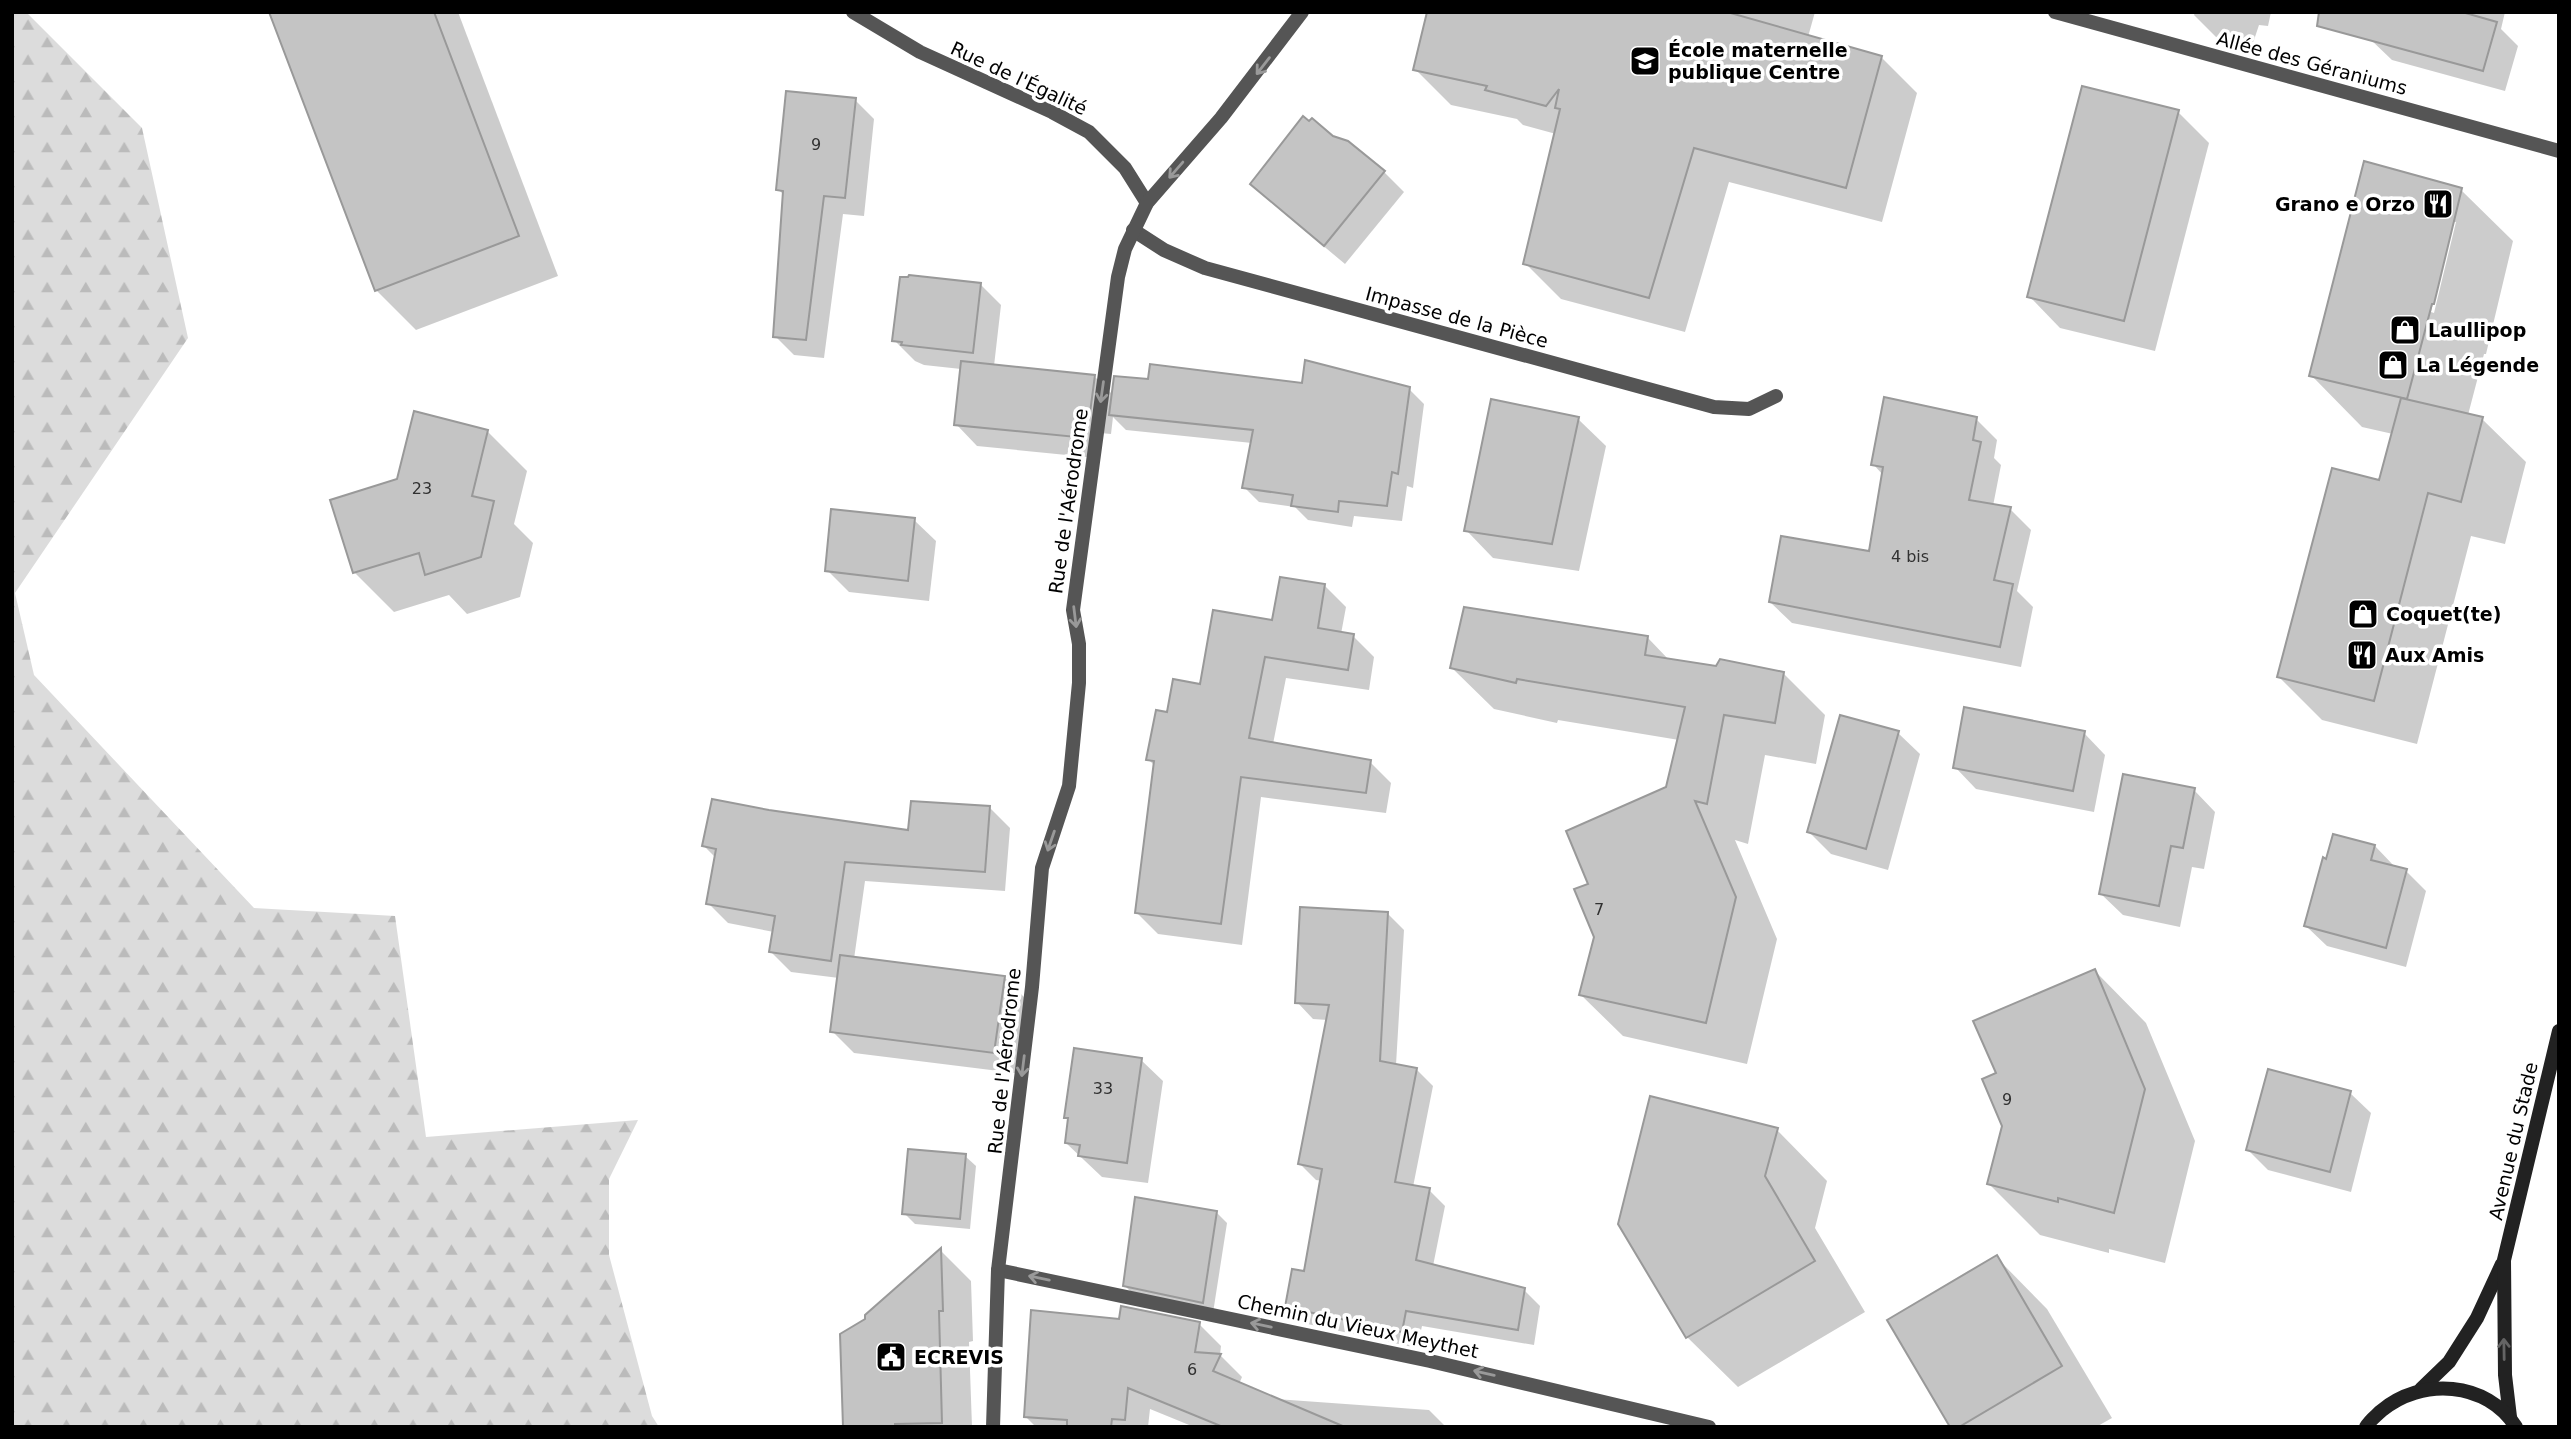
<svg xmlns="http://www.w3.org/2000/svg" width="2571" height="1439" font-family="'DejaVu Sans',sans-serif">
<defs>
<pattern id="forest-firs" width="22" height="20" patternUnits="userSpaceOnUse" patternTransform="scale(1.75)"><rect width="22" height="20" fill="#dcdcdc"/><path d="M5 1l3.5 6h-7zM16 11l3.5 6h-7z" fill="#bbb"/></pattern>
</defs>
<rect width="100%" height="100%" fill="#fff"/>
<polygon fill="url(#forest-firs)" points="12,12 26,12 142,128 188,338 15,593 34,675 254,908 395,916 426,1137 638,1120 609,1179 609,1255 652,1416 659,1427 12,1427"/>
<g fill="#0003" fill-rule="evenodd">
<polygon points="271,12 458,12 558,276 416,330 376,290"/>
<polygon points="1430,12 1815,12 1808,37 1881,57 1917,93 1882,222 1729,182 1685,332 1561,299 1525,263 1556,134 1523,125 1517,119 1451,105 1415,69"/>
<polygon points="2195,12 2271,12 2268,26 2259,25 2252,46 2216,37 2194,15"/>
<polygon points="2377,12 2505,12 2501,29 2518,46 2505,91 2392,60 2370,39"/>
<polygon points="855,100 874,119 864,216 843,214 824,358 794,355 775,336 785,196 778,189"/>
<polygon points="2178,112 2209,143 2155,351 2060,328 2029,296"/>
<polygon points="1332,137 1347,142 1384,172 1404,192 1345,264 1272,203 1252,183"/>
<path d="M2461,190L2513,241L2486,354H2484L2468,415L2482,419L2526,462L2505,544L2471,536L2417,744L2322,720L2279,677L2380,482L2393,434L2362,427L2311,375ZM2452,222H2456L2434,313L2431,312Z"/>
<polygon points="980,284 1001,305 994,366 1094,376 1113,395 1304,385 1409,389 1424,404 1413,488 1407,486 1402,521 1354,516 1352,527 1308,520 1295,507 1259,502 1244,487 1252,443 1126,430 1113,417 1111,434 1100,433 1097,458 977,446 956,424 961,369 924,365 915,361 894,340"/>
<polygon points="1578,419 1606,446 1579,571 1493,558 1466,530"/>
<polygon points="1976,419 1997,440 1994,458 2001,465 1993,506 2010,509 2031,530 2017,591 2033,607 2021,667 1792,623 1770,602 1870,553 1883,475 1873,464"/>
<polygon points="487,431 527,471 514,524 533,543 520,597 467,614 449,595 394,612 354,572 399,481"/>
<polygon points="914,520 936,541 929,601 849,592 827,570"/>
<polygon points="1325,586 1346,607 1341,634 1353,636 1374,657 1369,690 1286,678 1273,744 1370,762 1391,783 1386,813 1261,797 1242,945 1158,934 1137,913 1155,766 1148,759 1169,715 1274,622"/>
<polygon points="1648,638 1670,661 1717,668 1783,673 1825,715 1816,764 1765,755 1748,844 1735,840 1777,939 1747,1064 1623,1036 1581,995 1596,937 1590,885 1668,789 1679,740 1558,720 1557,723 1494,709 1452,668"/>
<polygon points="1898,733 1920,754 1888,870 1831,854 1809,832"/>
<polygon points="2084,733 2105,755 2094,812 1976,789 1955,767"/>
<polygon points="2194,790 2215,812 2204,869 2192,867 2180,927 2123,915 2101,894"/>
<polygon points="990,808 1010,828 1005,891 865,881 854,959 1004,977 1026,999 1015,1073 854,1053 832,1031 839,978 791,972 771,952 774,932 728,923 708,903 716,858 704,846 769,812 910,832"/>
<polygon points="2375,846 2395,867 2406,871 2426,891 2406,967 2327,946 2306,926"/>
<polygon points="1388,914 1404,930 1396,1065 1416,1069 1433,1086 1413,1187 1429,1190 1445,1206 1433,1266 1524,1290 1540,1306 1534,1345 1422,1326 1417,1348 1303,1323 1286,1307 1306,1273 1322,1181 1316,1180 1300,1164 1328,1020 1313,1019 1297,1002"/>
<polygon points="2095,971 2146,1023 2195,1141 2165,1263 2109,1249 2109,1253 2040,1235 1989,1184 2004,1126 1998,1074"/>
<polygon points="1141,1060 1163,1081 1148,1183 1102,1177 1066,1143 1070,1121 1066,1117"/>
<polygon points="2350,1093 2371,1113 2351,1192 2268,1170 2248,1150"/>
<polygon points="1777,1130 1827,1181 1815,1228 1865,1312 1738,1387 1687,1337"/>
<polygon points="965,1156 976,1166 970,1229 915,1224 904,1213"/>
<polygon points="1216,1212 1227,1223 1213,1313 1136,1297 1125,1286"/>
<polygon points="941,1251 971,1281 973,1341 969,1342 972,1427 845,1427 867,1320"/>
<polygon points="1996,1257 2047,1309 2112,1418 2096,1427 1952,1427"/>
<polygon points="1120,1320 1199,1324 1221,1346 1220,1355 1242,1377 1239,1384 1276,1399 1429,1410 1446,1427 1194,1427 1150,1409 1148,1427 1036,1427 1026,1417"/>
</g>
<g fill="#c4c4c4" stroke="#999" stroke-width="2">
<polygon points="269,12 434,12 519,236 375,291"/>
<polygon points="1427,12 1727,12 1882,56 1846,188 1694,148 1649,298 1523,264 1560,109 1555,108 1559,89 1546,106 1485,90 1487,86 1413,70"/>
<polygon points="2319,12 2462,12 2497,22 2483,71 2317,26"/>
<polygon points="2082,86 2179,110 2124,321 2027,297"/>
<polygon points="786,91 856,98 845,198 824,196 806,340 773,337 783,191 776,190"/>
<polygon points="1303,116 1309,121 1312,118 1333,136 1348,141 1385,171 1324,246 1250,184"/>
<polygon points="2364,161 2462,188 2434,304 2432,304 2407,399 2309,376"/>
<polygon points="909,275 981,283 973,353 901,345 902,342 892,341 900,277 908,277"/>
<polygon points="1305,360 1410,387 1398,474 1392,472 1387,506 1339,501 1338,512 1291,506 1293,495 1242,488 1253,430 1109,415 1114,376 1148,379 1150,364 1302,383"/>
<polygon points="961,361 1095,375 1090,413 1079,412 1076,437 954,425"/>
<polygon points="1884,397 1977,417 1973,440 1981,442 1969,500 2011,507 1994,580 2013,584 2000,647 1769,602 1781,536 1869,551 1883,467 1871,465"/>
<polygon points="2401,398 2483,417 2461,502 2428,493 2374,701 2277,677 2332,468 2379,480"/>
<polygon points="1491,399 1579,417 1552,544 1464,531"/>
<polygon points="414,411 488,430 472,496 494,501 481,557 425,575 419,553 353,573 330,500 397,479"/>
<polygon points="831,509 915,518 908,581 825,571"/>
<polygon points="1280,577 1325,584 1318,628 1354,634 1348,670 1265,657 1249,738 1371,760 1366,793 1241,777 1221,924 1135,913 1154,761 1146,760 1156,710 1167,712 1173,679 1200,684 1213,610 1272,620"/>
<polygon points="1464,607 1648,636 1645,655 1716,666 1720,659 1784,672 1775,723 1724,715 1707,804 1695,801 1736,897 1706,1023 1579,995 1594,937 1574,889 1588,884 1566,831 1666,787 1685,707 1517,679 1516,683 1450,668"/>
<polygon points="1964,707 2085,731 2073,791 1953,768"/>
<polygon points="1840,715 1899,731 1866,849 1807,832"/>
<polygon points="2123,774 2195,788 2183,848 2171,846 2159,906 2099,894"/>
<polygon points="712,799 769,810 908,830 911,801 990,806 985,872 845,862 831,961 769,952 775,916 706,904 716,849 702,846"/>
<polygon points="2333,834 2375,845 2371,860 2407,869 2386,948 2304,926 2323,857 2326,859"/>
<polygon points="1300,907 1388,912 1380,1061 1417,1068 1395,1182 1430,1188 1416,1260 1525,1288 1518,1330 1406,1311 1402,1332 1285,1307 1292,1269 1304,1271 1322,1169 1298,1164 1329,1005 1295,1003"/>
<polygon points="840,955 1005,976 994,1053 830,1032"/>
<polygon points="2095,969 2145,1089 2114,1213 2058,1198 2058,1202 1987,1184 2002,1126 1982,1079 1996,1073 1973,1021"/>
<polygon points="1074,1048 1142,1058 1127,1163 1078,1156 1080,1145 1065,1143 1068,1118 1064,1118"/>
<polygon points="2268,1069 2351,1091 2330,1172 2246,1150"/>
<polygon points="1650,1096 1778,1128 1765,1176 1815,1261 1686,1338 1618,1224"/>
<polygon points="908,1149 966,1154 960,1219 902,1214"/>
<polygon points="1135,1197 1217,1211 1203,1303 1123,1286"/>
<polygon points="941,1248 943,1311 939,1311 942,1423 895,1424 895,1427 843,1427 840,1334 865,1319 865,1315"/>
<polygon points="1997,1255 2062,1366 1959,1427 1950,1427 1887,1320"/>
<polygon points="1121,1306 1200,1322 1195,1352 1221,1354 1213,1371 1345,1427 1223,1427 1128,1388 1125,1420 1112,1419 1111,1427 1067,1427 1067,1420 1024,1417 1031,1310 1119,1319"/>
</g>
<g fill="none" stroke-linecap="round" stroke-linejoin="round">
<g stroke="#555" stroke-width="14">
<polyline points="2055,12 2559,151"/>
<polyline points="1133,230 1164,250 1205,268 1714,407 1749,409 1776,396"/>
<polyline points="998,1270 1430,1361 1709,1427"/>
</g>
<g stroke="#555" stroke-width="14">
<polyline points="853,12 920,52 1052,112 1089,132 1125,168 1147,203"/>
<polyline points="993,1427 998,1270 1032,987 1042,868 1069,786 1079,683 1079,644 1073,610 1118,277 1125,249 1147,203 1221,118 1302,12"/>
</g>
<g stroke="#222" stroke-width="14">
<polyline points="2421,1389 2449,1362 2477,1318 2502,1264"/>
<polyline points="2510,1417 2505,1375 2504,1260 2559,1031"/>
<path d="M2366,1427C2370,1420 2376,1416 2381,1411C2421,1377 2487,1381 2516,1427"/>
</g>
</g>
<defs><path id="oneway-shaft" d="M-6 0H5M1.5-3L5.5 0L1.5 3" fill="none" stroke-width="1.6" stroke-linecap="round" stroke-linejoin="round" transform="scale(1.75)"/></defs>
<g stroke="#999">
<use href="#oneway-shaft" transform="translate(1263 66) rotate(128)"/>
<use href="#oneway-shaft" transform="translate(1176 170) rotate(131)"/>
<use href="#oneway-shaft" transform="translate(1102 392) rotate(98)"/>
<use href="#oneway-shaft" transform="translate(1075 617) rotate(83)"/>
<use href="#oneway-shaft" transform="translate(1051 841) rotate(109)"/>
<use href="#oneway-shaft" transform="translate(1023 1066) rotate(97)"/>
<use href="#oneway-shaft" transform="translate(1039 1278) rotate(-168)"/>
<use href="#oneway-shaft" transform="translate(1261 1325) rotate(-168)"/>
<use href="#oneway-shaft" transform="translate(1484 1373) rotate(-167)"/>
</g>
<use stroke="#646464" href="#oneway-shaft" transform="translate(2504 1349) rotate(-91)"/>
<defs>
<g id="school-square" transform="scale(1.575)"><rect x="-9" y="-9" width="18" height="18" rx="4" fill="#000" stroke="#fff"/><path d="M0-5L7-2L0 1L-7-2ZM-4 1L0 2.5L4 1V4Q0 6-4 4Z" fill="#fff"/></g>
<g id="restaurant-square" transform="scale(1.575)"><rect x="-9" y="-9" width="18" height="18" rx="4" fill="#000" stroke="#fff"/><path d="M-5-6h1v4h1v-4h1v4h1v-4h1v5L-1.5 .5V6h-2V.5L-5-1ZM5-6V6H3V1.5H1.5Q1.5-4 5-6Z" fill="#fff"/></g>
<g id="shop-square" transform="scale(1.575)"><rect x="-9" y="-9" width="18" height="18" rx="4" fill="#000" stroke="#fff"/><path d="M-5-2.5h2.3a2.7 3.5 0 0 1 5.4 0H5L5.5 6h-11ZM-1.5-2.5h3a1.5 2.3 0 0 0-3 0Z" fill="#fff"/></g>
<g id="civic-square" transform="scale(1.575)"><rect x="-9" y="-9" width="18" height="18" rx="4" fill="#000" stroke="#fff"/><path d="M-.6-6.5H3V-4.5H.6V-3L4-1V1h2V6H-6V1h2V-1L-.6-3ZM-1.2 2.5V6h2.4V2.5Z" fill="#fff"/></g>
</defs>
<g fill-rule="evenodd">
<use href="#school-square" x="1645" y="61"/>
<use href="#restaurant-square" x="2438" y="204"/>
<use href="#shop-square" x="2405" y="330"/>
<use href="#shop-square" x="2393" y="365"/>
<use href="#shop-square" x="2363" y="614"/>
<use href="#restaurant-square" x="2362" y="655"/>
<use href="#civic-square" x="891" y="1357"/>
</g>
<g text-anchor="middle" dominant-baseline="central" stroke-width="7" stroke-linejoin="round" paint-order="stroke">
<g font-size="16" fill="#313131">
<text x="816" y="144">9</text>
<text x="422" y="488">23</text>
<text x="1910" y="556">4 bis</text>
<text x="1599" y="909">7</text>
<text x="1103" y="1088">33</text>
<text x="2007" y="1099">9</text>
<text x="1192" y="1369">6</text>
</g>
<g font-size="19" font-weight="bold" fill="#000" stroke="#fff" text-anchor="start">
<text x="1668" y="50">École maternelle<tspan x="1668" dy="22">publique Centre</tspan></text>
<text x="2415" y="204" text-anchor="end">Grano e Orzo</text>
<text x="2428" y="330">Laullipop</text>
<text x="2416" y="365">La Légende</text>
<text x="2386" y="614">Coquet(te)</text>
<text x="2385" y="655">Aux Amis</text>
<text x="914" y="1357">ECREVIS</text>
</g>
<g font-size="19" fill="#000" stroke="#fff">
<text transform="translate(2312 63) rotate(15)">Allée des Géraniums</text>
<text transform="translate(1019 78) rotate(25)">Rue de l'Égalité</text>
<text transform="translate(1457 317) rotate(15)">Impasse de la Pièce</text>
<text transform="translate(1068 501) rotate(-82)">Rue de l'Aérodrome</text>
<text transform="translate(1004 1061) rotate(-84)">Rue de l'Aérodrome</text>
<text transform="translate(2513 1141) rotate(-77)">Avenue du Stade</text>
<text transform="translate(1358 1326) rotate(12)">Chemin du Vieux Meythet</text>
</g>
</g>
<rect width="2571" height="1439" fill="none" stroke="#000000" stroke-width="28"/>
</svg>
